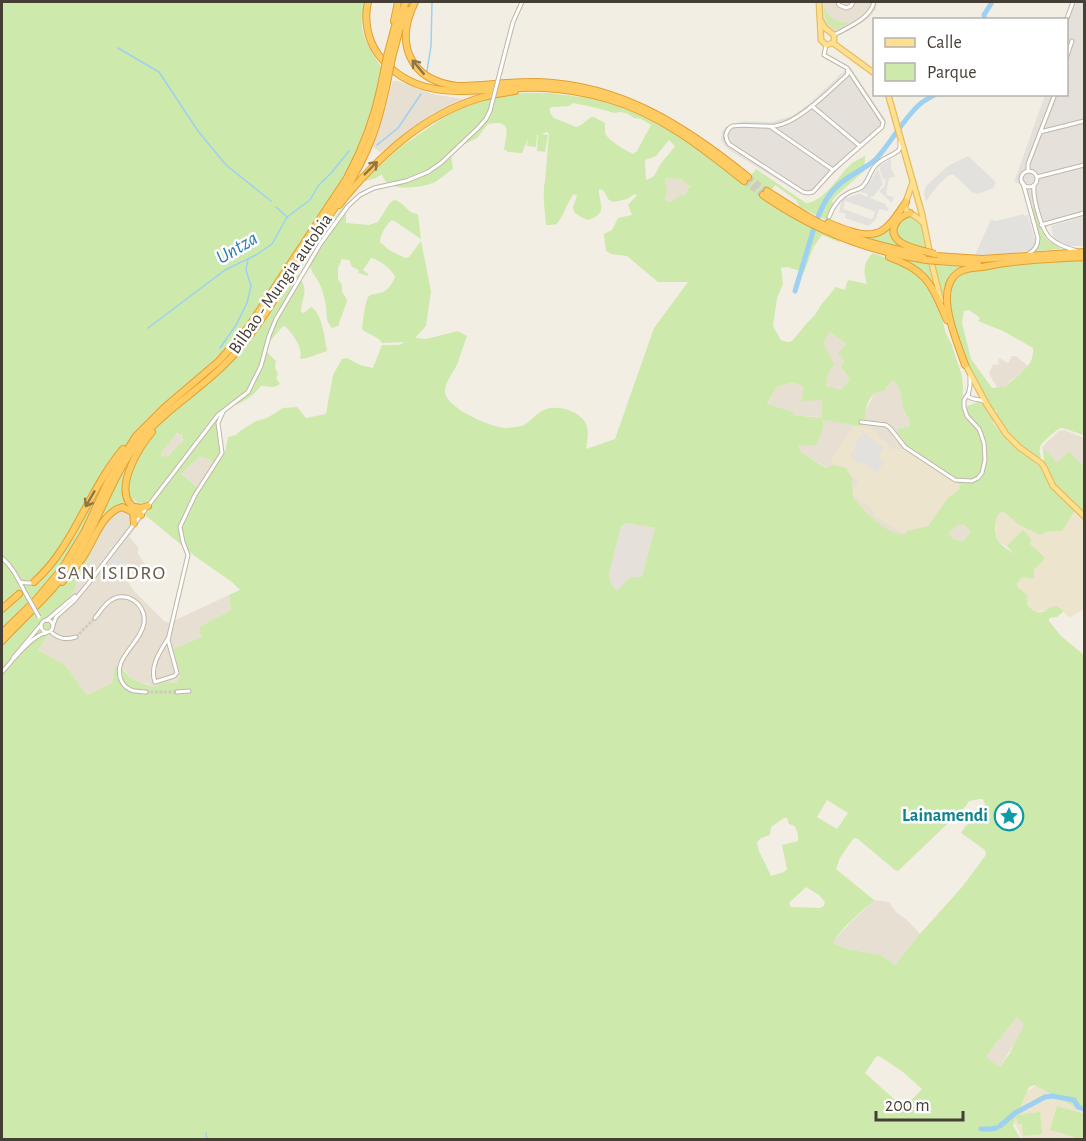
<svg xmlns="http://www.w3.org/2000/svg" width="1086" height="1141" font-family="'Alegreya Sans',sans-serif">
<rect width="100%" height="100%" fill="#f3eee4"/>
<g fill="#e7e0d2">
<polygon points="817,2 877,2 876,9 869,18 841,35 817,28"/>
<polygon points="393,81 398,81 432,94 463,99 432,114 384,150 380,152 373,147"/>
<polygon points="667,178 680,179 689,185 689,190 686,194 678,196 673,202 669,202 665,198 667,190 665,181"/>
<polygon points="830,332 847,345 845,362 840,366 850,379 841,391 826,386 828,373 823,343"/>
<polygon points="1012,356 1016,356 1028,366 1023,372 1010,381 1004,388 997,387 989,374 993,364 998,365 999,358 1008,363"/>
<polygon points="894,381 897,384 902,393 904,413 909,418 911,422 910,426 899,429 960,485 959,490 905,535 893,534 878,524 853,498 852,479 827,468 801,452 798,446 818,417 793,415 793,412 767,405 777,387 793,382 803,387 823,399 822,419 859,426 864,421 865,412 874,394 877,392 883,391 886,389 891,382"/>
<polygon points="1064,430 1082,437 1084,439 1084,467 1069,451 1057,462 1042,448 1047,442 1059,431"/>
<polygon points="179,433 183,437 180,444 166,457 164,457 161,453 162,450 175,435"/>
<polygon points="200,456 205,457 214,464 206,477 200,490 181,474"/>
<polygon points="134,499 139,503 147,503 145,515 129,537 138,547 138,554 145,564 142,570 135,570 126,579 135,592 164,621 169,623 229,595 231,610 201,626 202,637 173,649 180,674 180,678 176,683 167,682 152,688 148,684 134,681 124,670 113,675 112,683 87,695 65,665 38,650 60,618 110,514"/>
<polygon points="959,523 970,530 969,534 963,541 954,539 949,535 953,528"/>
<polygon points="874,900 889,902 896,912 907,920 920,934 895,965 881,955 848,949 833,943 836,938 849,924"/>
<polygon points="1017,1017 1023,1023 1023,1028 1000,1067 987,1059 987,1056 996,1043"/>
</g>
<g fill="#e5e0d9">
<polygon points="1073,2 1084,2 1084,217 1050,225 1047,227 1034,229 1023,189 1020,184 1014,182 1045,95 1066,94 1067,25"/>
<polygon points="851,68 885,119 886,123 882,130 840,167 814,194 805,195 801,194 729,150 724,145 721,140 722,133 725,127 743,121 771,122 792,116 809,104 845,70"/>
<polygon points="627,523 655,528 642,578 617,591 611,584 609,574 621,526"/>
</g>
<g fill="#ede4cd">
<polygon points="855,424 871,428 892,449 903,449 941,474 955,482 960,482 961,488 928,527 902,533 876,517 871,508 850,493 858,481 830,461"/>
<polygon points="1075,510 1084,518 1084,609 1071,617 1067,616 1061,607 1036,612 1027,605 1027,595 1017,586 1017,583 1021,577 1034,579 1034,566 1022,557 1012,553 1007,547 998,541 996,533 996,516 999,513 1004,512 1019,525 1040,535 1049,531"/>
<polygon points="1037,1085 1069,1098 1077,1109 1084,1111 1084,1139 1023,1139 1006,1106"/>
</g>
<g fill="#cde9ab" fill-rule="evenodd">
<path d="M2,2H366C365,8 363,14 362,20C360,37 373,54 382,68L374,107L367,131L347,173L270,291L269,315L298,274C310,294 302,293 301,312L304,313L311,307C322,313 325,339 327,351L307,358L300,359C303,347 295,338 287,328L284,326L282,327L266,346L265,350L276,361L275,368L278,374L276,378L280,384L274,387L261,386C256,392 250,398 242,402C227,409 220,410 219,429C218,438 219,445 225,452L228,437L236,435L240,431L256,421L267,418L283,408L297,407L306,418L326,414L333,375L342,359L347,358L360,365L373,368L382,345H399L405,342L382,343C377,335 368,335 362,329C363,322 365,300 369,296C373,293 379,294 383,292C389,289 393,282 395,277C392,269 380,260 371,258L363,270L368,274V276L358,273L359,270L352,267L349,260L342,259L338,268V279L342,285V292L346,298L347,301L338,326L332,328C325,320 327,316 326,306C325,300 323,293 321,287C316,274 309,273 309,257L346,202V223L369,225L378,222L389,204L394,200C405,202 407,214 418,214L421,239L396,222L392,220C386,225 380,235 380,242L389,250L405,258L409,257L421,241L431,291L426,326L415,338L426,339L458,331L467,336C464,344 461,353 458,362C455,371 445,381 445,391C444,407 490,427 504,428C509,428 517,427 522,426C531,422 536,413 544,410C556,404 578,410 585,422C590,430 587,441 586,449L615,439L654,328L688,282H658L627,256L611,254L606,251L604,234L612,230L618,218L632,215L628,205L637,195L635,194L627,199L614,202L609,200L603,190L599,189C598,203 610,213 588,220L581,217L574,212L573,207L577,196L574,194C568,200 561,222 556,224C554,225 547,225 546,225C545,211 542,194 545,181L549,134L547,132L541,134L548,135L545,152L537,151L538,134L537,135L536,147L527,146L528,139L522,153L508,152L504,149C507,132 512,119 488,124L477,138L463,145L451,155L453,169C446,173 440,180 433,183C418,188 386,193 382,174L376,178L362,182L399,148L446,116L476,101L496,98V96L522,93H550L595,99L631,110L671,129L745,184L756,169L806,203C822,203 838,177 849,166C854,161 859,159 865,156L864,171L837,195L832,201L833,203L827,215L828,216L826,220L800,207L796,200L775,185L772,190L769,188L763,196L794,216V218L838,240L841,243L822,235L814,246L804,272L787,267L781,268L783,284L777,298L773,326L781,340L787,342L792,341L807,323L815,315L821,305L836,287L845,290L847,282L849,280L867,284C863,272 863,262 873,253L900,263L913,270L923,278L938,303L946,334L951,343L962,376L963,387L962,406L965,407L981,401L994,420L993,423L1009,442L1041,468L1043,473L1046,475C1050,490 1065,499 1075,510L1062,531H1049L1040,535L1019,525L1004,512L999,513C995,519 993,535 999,542C1000,544 1012,553 1015,554L1007,546L1023,530L1031,539L1030,544L1045,558L1036,568L1034,567V579L1022,577L1017,583V586L1027,595V605C1030,607 1032,610 1036,612C1046,616 1052,598 1064,611L1057,617L1049,618V621L1061,636L1084,655V1112L1035,1085L1029,1087L1017,1115L1040,1112L1042,1134L1023,1136L1022,1124H1018L1016,1117L1013,1126L1021,1139L2,1140ZM573,103L593,107L615,113L620,112L626,113L634,118L641,119L651,125L637,151L633,154C626,150 608,141 605,133C605,130 605,126 605,123L594,117H591L581,125L576,127L554,118L550,113V108L552,107L569,106ZM669,140L675,146C671,152 666,157 662,162C655,170 659,176 646,180L645,160L656,156ZM667,178L680,179L690,186L686,194L678,196L672,202H669L665,199L667,190L665,181ZM830,332L846,344L838,354L845,361L840,366L850,379L841,390L826,386L828,373L834,364L823,343ZM894,381C907,393 897,408 910,419V426L898,429L897,431L909,452L960,485L959,490L948,498L928,526L907,531L905,535C881,532 869,514 853,498L852,479L846,468L835,465L826,468L801,452L798,446L816,445L823,428V420L859,426L866,423C863,415 867,400 874,394C876,392 882,391 884,391L891,382ZM793,382L803,387L802,401L822,400V418L793,415V412L767,404L777,387ZM177,433L182,435L183,440L168,456L164,457L161,454L162,451ZM200,456L208,459L214,464L200,490L181,474ZM134,499L139,503H147L145,515L196,557L232,582L240,590L229,595L231,610L201,626L199,632L202,637L173,649L180,674V678L176,683L167,682L152,687C146,683 138,683 132,679C124,672 125,670 115,666L112,683L87,695L65,665L38,650L60,618L110,514ZM627,523L655,528L642,577H630L617,591L611,584L609,574L621,526ZM959,524L963,525L970,530L969,534L963,541L954,539L949,535L950,532ZM980,799H983L985,804L983,808L965,827L961,833L985,850L986,855L962,887L919,935L895,965L881,955L848,949L833,943C839,930 863,910 874,900L836,869L840,858L853,839L855,838L858,839L895,870L898,871L966,806L969,801ZM827,800L848,813L837,829L817,817ZM784,818H787L789,824L795,826L798,835V841L782,845L787,869L784,872L771,876L759,851L757,842L761,838L770,835L771,827ZM806,887L819,895L825,902L824,906L820,908L791,907L789,903ZM1017,1017L1023,1023V1028L1014,1043L1010,1053L1000,1067L988,1059L987,1056L996,1043ZM879,1056L903,1072L922,1089L904,1108L865,1073L876,1057Z"/>
<path d="M824,7C829,18 837,23 849,23L837,29C826,27 824,17 824,7Z"/>
<path d="M1032,188L1033,189C1033,203 1038,231 1049,241C1053,244 1058,246 1061,249L1035,251C1043,237 1036,224 1032,210L1034,206L1031,195Z"/>
<polygon points="903,209 904,213 893,234 919,252 900,248 854,234 877,235"/>
<path d="M906,216C912,216 917,219 921,224L926,248C911,245 895,244 897,225Z"/>
<path d="M894,257L928,263L936,293C924,271 918,266 894,257Z"/>
<path d="M1084,260V435C1079,434 1065,428 1061,428C1057,429 1041,443 1040,447C1039,451 1040,453 1041,457L1039,459C1020,445 1008,434 996,413L997,412L996,410L994,411L967,363L961,346L951,315L948,292L955,279L961,273L968,271L994,267ZM969,310L980,318L978,321L1003,331L1033,348C1035,368 1015,376 1004,388L1001,387L992,388L971,359L962,323L964,311Z"/>
<polygon points="935,265 965,267 952,275 946,312"/>
<polygon points="1043,448 1057,462 1069,451 1084,467 1084,514 1053,484 1044,462"/>
<polygon points="1057,1106 1084,1114 1084,1139 1075,1139 1075,1137 1050,1130"/>
</g>
<g fill="#e3e1dd" fill-rule="evenodd">
<polygon points="968,156 995,181 995,184 993,188 978,194 972,192 954,175 949,175 939,184 926,201 924,194 926,186 948,166"/>
<polygon points="891,159 891,168 895,176 894,177 889,178 886,195 894,197 892,203 879,191 882,188 883,188 885,184 885,179 883,179 879,166"/>
<path d="M878,168L883,184L873,197L871,196L870,198L886,204V207L889,208L887,211L879,209L876,219L869,226L845,218L846,214L839,212L842,200L846,197L848,198L853,195H857L858,193L867,197L868,194L860,192L868,185ZM845,201L874,211L875,213L873,218L871,219L843,209Z"/>
<polygon points="1024,214 1024,216 1028,215 1034,237 1036,238 1035,245 1031,251 1003,254 975,255 991,219 996,221"/>
<polygon points="1084,217 1084,246 1067,246 1054,240 1051,226"/>
<polygon points="863,432 884,447 878,457 884,462 877,473 862,462 860,464 850,456 856,447 854,445"/>
<polygon points="114,553 127,562 120,571 108,561"/>
</g>
<g fill="none" stroke-linecap="round" stroke-linejoin="round">
<g stroke="#9ed0f2" stroke-width="1.5">
<polyline points="118,48 159,72 198,131 226,165 271,201"/>
<polyline points="427,71 431,46 432,2"/>
<polyline points="377,145 398,128 421,94"/>
<polyline points="276,207 287,217"/>
<polyline points="148,328 225,270 256,255 272,244 287,217 310,200 318,186 332,172 349,151"/>
<polyline points="220,348 236,325 247,303 251,286 246,270 248,259"/>
<polyline points="206,1133 207,1140"/>
</g>
<g stroke="#9ed0f2" stroke-width="5">
<polyline points="985,20 984,15 992,2"/>
<path d="M818,217C827,194 835,185 857,172C863,168 870,165 876,159C891,143 903,119 920,104C925,100 931,97 936,94"/>
<polyline points="795,291 814,228"/>
<polyline points="1000,1126 1015,1113 1045,1097 1052,1096 1074,1100 1078,1107 1084,1109"/>
<polyline points="981,1129 992,1129 996,1128"/>
</g>
<g stroke="#d0cbc1" stroke-width="3" stroke-dasharray="3 1.5" stroke-linecap="butt">
<polyline points="76,637 95,618"/>
<polyline points="146,692 177,692"/>
</g>
<g stroke="#d0cbc1" stroke-width="6" stroke-dasharray="6 3" stroke-linecap="butt">
<polyline points="748,177 767,191"/>
<polyline points="744,181 763,195"/>
</g>
<g stroke="#beb6a7" stroke-width="5">
<g id="minor">
<polyline points="838,2 839,5 846,8 851,6 853,2"/>
<polyline points="1066,21 1073,2"/>
<path d="M834,35C848,27 870,19 874,2"/>
<path d="M826,45L824,55L847,68L883,122L882,127L833,170L813,192L808,193L803,192L729,144C724,137 725,131 732,126C746,124 761,127 775,126C798,123 829,91 847,75L848,72L847,68"/>
<polyline points="1066,59 1072,41"/>
<polyline points="500,72 513,22 522,2"/>
<polyline points="812,106 860,146"/>
<polyline points="771,127 833,170"/>
<polyline points="1040,132 1084,121"/>
<polyline points="1028,171 1028,164 1055,94"/>
<circle cx="1029" cy="179" r="8"/>
<polyline points="1037,177 1084,165"/>
<path d="M1023,183L1038,238C1038,246 1034,251 1028,254"/>
<path d="M1034,185C1033,194 1035,201 1037,209C1044,236 1049,243 1077,251"/>
<path d="M829,217C833,206 839,197 850,192C854,190 859,190 863,186C868,181 870,172 875,166C882,158 890,157 898,151L900,148V142"/>
<polyline points="1041,225 1084,213"/>
<path d="M970,375V386L968,396C971,400 979,399 983,401"/>
<polyline points="861,422 886,425 890,428 905,447 955,480 972,481 978,478 982,473 985,460 984,443 981,434 979,429 967,416 964,407 964,400 968,394"/>
<path d="M2,558C13,567 19,581 26,594"/>
<polyline points="20,582 27,583 32,583"/>
<path d="M95,618C99,613 104,605 110,601C126,589 147,605 144,623C141,644 110,659 122,682C128,692 136,691 146,692"/>
<circle cx="47" cy="626" r="6"/>
<polyline points="47,620 75,596"/>
<polyline points="53,625 56,617 74,601 88,584 218,415 248,392 261,366 269,336 276,319 321,243 348,206 360,195 374,188 406,181 428,172 441,163 478,128 486,119 490,111"/>
<path d="M52,633C60,639 66,640 76,637"/>
<path d="M169,637C161,650 149,666 155,682L174,676L177,673L168,640L188,555L183,542L180,527L195,495L222,453L218,423L223,412"/>
<polyline points="13,658 40,626"/>
<path d="M2,672C12,661 32,635 46,633"/>
<polyline points="177,692 189,691"/>
</g>
</g>
<g stroke="#e7be5e" stroke-width="7">
<g id="major">
<polyline points="819,2 821,40 826,45 833,43"/>
<polyline points="821,21 825,28 834,35 834,40 833,43"/>
<polyline points="833,43 874,73"/>
<polyline points="888,94 922,214 933,269 941,301"/>
<path d="M913,182C911,188 903,206 906,210C909,215 916,214 922,222"/>
<polyline points="964,362 987,405 1006,434 1019,447 1041,463 1044,467 1053,486 1084,516"/>
</g>
</g>
<g stroke="#e2a02f" stroke-width="8">
<g id="highway">
<path d="M368,2C364,19 367,39 378,54C420,111 487,84 545,88C567,89 587,93 608,99C660,114 702,147 744,181"/>
<path d="M415,2C395,42 408,80 457,86C484,86 512,81 539,82C622,85 686,127 748,177"/>
<polyline points="394,21 398,2"/>
<polyline points="387,56 395,26 406,2"/>
<polyline points="392,58 400,28 408,10"/>
<path d="M767,191C792,207 817,224 844,234C871,244 897,250 925,255"/>
<path d="M763,195C812,229 867,251 926,260"/>
<path d="M339,205C377,158 423,114 483,97C493,94 504,93 515,91"/>
<path d="M910,213C897,217 886,231 900,242C907,247 916,249 924,251"/>
<path d="M828,223C835,225 842,229 850,231C882,242 890,225 906,202"/>
<polyline points="936,256 982,259 1084,252"/>
<path d="M889,257C928,271 931,284 947,320"/>
<polyline points="937,261 978,264"/>
<path d="M965,365C958,344 941,306 949,285C951,279 955,274 961,271C969,267 979,268 988,266C1019,259 1053,259 1084,257"/>
<polyline points="135,507 141,508 148,506"/>
<polyline points="133,512 134,523"/>
<path d="M141,515C137,510 131,506 128,501C118,481 140,446 152,432"/>
<path d="M34,582C73,548 89,489 123,449"/>
<path d="M62,582C69,575 76,568 81,560C94,543 100,514 122,507L140,515"/>
<polyline points="2,609 19,594"/>
<path d="M2,633L35,601L62,569L85,531L109,479L136,436L165,407L219,361L248,328L347,178C363,148 374,120 381,86"/>
<path d="M2,641C28,613 57,589 77,556C100,518 112,475 140,440C165,410 197,392 225,364C252,337 273,302 294,269C320,229 354,184 371,140C378,123 382,105 386,88"/>
</g>
</g>
<use href="#minor" stroke="#fff" stroke-width="3"/>
<use href="#major" stroke="#ffe091" stroke-width="4.5"/>
<use href="#highway" stroke="#ffcb63" stroke-width="6"/>
<g stroke="#beb6a7" stroke-width="5" stroke-linecap="butt">
<g id="minor-bridge">
<polyline points="490,111 500,72"/>
<polyline points="26,594 39,617"/>
</g>
</g>
<g stroke="#e2a02f" stroke-width="8" stroke-linecap="butt">
<g id="highway-bridge">
<polyline points="381,86 387,56"/>
<polyline points="386,88 392,58"/>
<polyline points="924,251 935,254"/>
<polyline points="926,260 937,261"/>
</g>
</g>
<use href="#minor-bridge" stroke="#fff" stroke-width="3"/>
<use href="#highway-bridge" stroke="#ffcb63" stroke-width="6"/>
</g>
<defs><path id="oneway-shaft" d="M-6 0H5M1.5-3L5.5 0L1.5 3" fill="none" stroke-width="1.6" stroke-linecap="round" stroke-linejoin="round" transform="scale(1.5)"/></defs>
<g stroke="#8f7647">
<use href="#oneway-shaft" transform="translate(418 67) rotate(-130)"/>
<use href="#oneway-shaft" transform="translate(371 168) rotate(-45)"/>
<use href="#oneway-shaft" transform="translate(90 499) rotate(120)"/>
</g>
<defs>
<g id="sight-ring" transform="scale(1.5)"><circle r="9.5" fill="#fff" stroke="#0f9aa8" stroke-width="1.5"/><path d="M0-6L1.8-2.2L6-1.7L2.9 1.2L3.7 5.4L0 3.3L-3.7 5.4L-2.9 1.2L-6-1.7L-1.8-2.2Z" fill="#0f9aa8"/></g>
</defs>
<g fill-rule="evenodd">
<use href="#sight-ring" x="1009" y="816"/>
</g>
<g text-anchor="middle" dominant-baseline="central" stroke-width="5" stroke-linejoin="round" paint-order="stroke">
<g font-size="18" fill="#453e34" stroke="#fff">
<text transform="translate(281 284) rotate(-55)">Bilbao - Mungia autobia</text>
</g>
<g font-size="18" font-weight="bold" fill="#0d838f" stroke="#fff" text-anchor="end">
<text x="988" y="816">Lainamendi</text>
</g>
<g font-size="20" font-style="italic" fill="#2a7ab4" stroke="#fff">
<text transform="translate(237 248) rotate(-31)">Untza</text>
</g>
<g font-size="20" letter-spacing="1.5" fill="#685c4b" stroke="#fff">
<text x="112" y="573">SAN ISIDRO</text>
</g>
</g>
<rect width="1086" height="1141" fill="none" stroke="#453e34" stroke-width="6"/>
<rect x="873" y="18" width="195" height="78" fill="#ffffff" stroke="#b5b2ae" stroke-width="1.5"/>
<rect x="885" y="38" width="30" height="9" fill="#ffe091" stroke="#b5b2ae" stroke-width="1.5"/>
<text x="927" y="48" font-size="18" fill="#453e34">Calle</text>
<rect x="885" y="63" width="30" height="18" fill="#cde9ab" stroke="#b5b2ae" stroke-width="1.5"/>
<text x="927" y="78" font-size="18" fill="#453e34">Parque</text>
<path d="M876 1111v9h87v-9" fill="none" stroke="#453e34" stroke-width="3"/>
<text x="885" y="1111" font-size="18" fill="#453e34" stroke="#ffffff" stroke-width="4.5" paint-order="stroke">200 m</text>
</svg>
